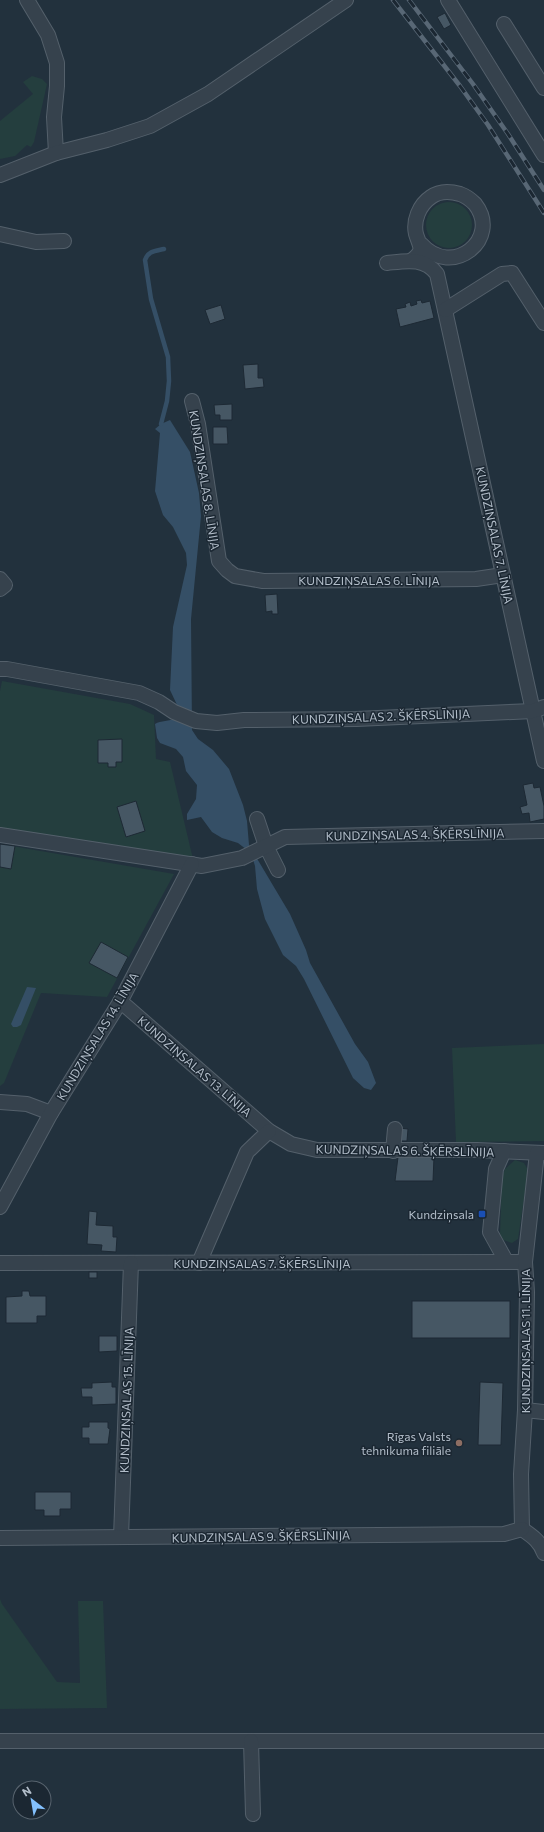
<svg xmlns="http://www.w3.org/2000/svg" width="544" height="1832" font-family="Commissioner,sans-serif">
<rect width="100%" height="100%" fill="#22313d"/>
<g fill="#243e3e">
<polygon points="32,76 42,79 47,84 34,142 31,147 27,145 15,156 0,159 0,121 33,94 23,82"/>
<circle cx="449" cy="225" r="23"/>
<polygon points="2,681 130,704 154,715 156,759 170,762 193,859 0,830 0,691"/>
<polygon points="0,844 174,874 107,997 41,993 4,1083 0,1086"/>
<polygon points="544,1044 544,1141 456,1142 452,1048"/>
<polygon points="515,1160 524,1163 527,1168 527,1179 518,1239 512,1243 503,1240 500,1234 502,1177 505,1169"/>
<polygon points="0,1599 2,1604 57,1682 80,1683 78,1601 103,1601 107,1708 0,1709"/>
</g>
<g fill="#354f66">
<path d="M170,420L190,452L199,493L201,516L191,619L192,730L198,739L213,750L229,769L243,805L247,821L249,845L290,914L306,950L310,963L355,1044L368,1062L376,1083L371,1090L364,1088L353,1078L304,979L296,966L283,955L265,919L257,889L255,866L251,853L238,843L222,838L212,832L201,817L187,820V814L196,799L197,785L186,771L183,757L176,749L160,743L157,738L155,724C161,720 169,722 176,718L178,707L170,690L173,627L187,565L186,553L173,527L163,515L155,491L160,433L155,429L161,424Z"/>
<polygon points="27,987 36,988 21,1025 17,1027 13,1027 11,1024"/>
</g>
<g fill="none" stroke-linecap="round" stroke-linejoin="round">
<path stroke="#354f66" stroke-width="4.5" d="M161,424L167,401L169,381L168,357L151,299L145,260C148,251 155,251 164,249"/>
</g>
<g fill="#465764" stroke="#1d2934">
<polygon points="445,13 451,25 444,29 437,17"/>
<polygon points="421,300 422,303 430,301 434,318 400,327 396,309 406,307 405,304 410,302 411,306 417,304 416,301"/>
<polygon points="221,305 225,319 210,324 205,310"/>
<polygon points="258,364 258,378 263,378 264,387 245,389 243,365"/>
<polygon points="232,404 232,420 220,420 220,415 215,415 214,405"/>
<polygon points="213,427 227,427 228,444 213,444"/>
<polygon points="277,594 278,614 272,614 272,611 266,612 265,595"/>
<polygon points="122,739 122,762 116,762 116,767 108,767 108,763 98,763 98,740"/>
<polygon points="533,783 534,788 540,787 544,806 544,819 530,822 529,813 522,814 520,807 527,805 523,785"/>
<polygon points="136,801 145,831 126,837 117,807"/>
<polygon points="0,844 15,846 11,869 0,867"/>
<polygon points="101,942 128,957 117,978 89,963"/>
<polygon points="399,1128 408,1129 407,1141 398,1141"/>
<polygon points="398,1157 434,1157 433,1181 395,1181"/>
<polygon points="89,1211 97,1212 96,1225 113,1226 113,1237 117,1237 116,1252 101,1251 102,1245 87,1244"/>
<rect x="89" y="1272" width="8" height="6"/>
<polygon points="22,1291 29,1291 30,1296 46,1296 46,1316 37,1316 37,1323 6,1323 6,1297 22,1296"/>
<rect x="412" y="1301" width="98" height="37"/>
<polygon points="99,1336 117,1336 117,1351 99,1352"/>
<polygon points="112,1382 112,1387 116,1387 116,1404 92,1405 92,1397 82,1397 81,1388 92,1388 92,1383"/>
<polygon points="480,1382 503,1383 501,1445 478,1445"/>
<polygon points="89,1422 108,1422 108,1428 110,1429 108,1444 89,1444 89,1438 82,1438 82,1427 89,1427"/>
<polygon points="35,1492 71,1492 71,1509 60,1509 60,1516 44,1516 44,1510 35,1510"/>
</g>
<g fill="none" stroke-linecap="round" stroke-linejoin="round">
<g stroke="#54606b" stroke-width="16">
<g id="minor">
<polyline points="27,0 48,35 57,63 57,86 54,117 56,153"/>
<polyline points="448,0 544,155"/>
<polyline points="504,24 544,88"/>
<polyline points="0,175 56,153 107,140 150,126 208,94 346,0"/>
<polyline points="0,234 36,242 64,241"/>
<path d="M412,260C425,250 420,247 416,234C413,221 419,205 431,197C439,191 450,191 460,194C466,196 471,200 475,204C502,239 452,279 421,244"/>
<path d="M387,263C406,261 424,257 437,274L544,761"/>
<polyline points="445,310 502,274 512,273 544,323"/>
<polyline points="192,401 198,424 219,561 227,570 235,576 263,581 476,579 503,575"/>
<polyline points="0,579 5,585 0,589"/>
<polyline points="0,669 7,669 139,693 159,702 174,712 196,721 217,723 244,720 356,719 533,711 544,707"/>
<polyline points="257,819 266,846 278,870"/>
<polyline points="0,835 202,866 242,858 285,837 544,831"/>
<polyline points="120,1002 127,1007 269,1131 291,1144 317,1150 477,1150 544,1153"/>
<polyline points="0,1102 27,1104 51,1113"/>
<polyline points="393,1151 395,1129"/>
<polyline points="504,1151 496,1169 490,1232 506,1261"/>
<polyline points="0,1207 51,1113 120,1002 192,864"/>
<polyline points="0,1263 525,1262"/>
<polyline points="199,1263 247,1152 269,1131"/>
<polyline points="525,1410 544,1412"/>
<polyline points="522,1529 521,1474 525,1410 527,1292 525,1262 537,1153"/>
<path d="M522,1529C532,1536 540,1541 544,1553"/>
<polyline points="121,1537 131,1263"/>
<polyline points="0,1538 504,1534 522,1529"/>
<polyline points="0,1741 544,1741"/>
<polyline points="251,1741 253,1814"/>
</g>
</g>
<use href="#minor" stroke="#36424d" stroke-width="14"/>
<g stroke="#586775" stroke-width="4.5">
<g id="rail">
<polyline points="393,0 460,86 488,125 544,213"/>
<polyline points="409,0 473,84 508,134 544,190"/>
</g>
</g>
<use href="#rail" stroke="#1b2732" stroke-width="3" stroke-dasharray="9" stroke-linecap="butt"/>
</g>
<rect fill="#1a4fb4" stroke="#1b2732" stroke-width="1.5" x="478" y="1210" width="8" height="8" rx="2"/>
<circle fill="#8d6e63" stroke="#1b2732" stroke-width="1.5" cx="459" cy="1443" r="4"/>
<g text-anchor="middle" dominant-baseline="central" stroke-width="3" stroke-linejoin="round" paint-order="stroke">
<g font-size="12" fill="#b2bdc9" stroke="#1b2732">
<text transform="translate(205 480) rotate(81)">KUNDZIŅSALAS 8. LĪNIJA</text>
<text transform="translate(495 535) rotate(78)">KUNDZIŅSALAS 7. LĪNIJA</text>
<text x="369" y="580">KUNDZIŅSALAS 6. LĪNIJA</text>
<text transform="translate(381 716) rotate(-2)">KUNDZIŅSALAS 2. ŠĶĒRSLĪNIJA</text>
<text transform="translate(415 834) rotate(-1)">KUNDZIŅSALAS 4. ŠĶĒRSLĪNIJA</text>
<text transform="translate(97 1036) rotate(-59)">KUNDZIŅSALAS 14. LĪNIJA</text>
<text transform="translate(195 1066) rotate(41)">KUNDZIŅSALAS 13. LĪNIJA</text>
<text transform="translate(405 1150) rotate(1)">KUNDZIŅSALAS 6. ŠĶĒRSLĪNIJA</text>
<text x="262" y="1263">KUNDZIŅSALAS 7. ŠĶĒRSLĪNIJA</text>
<text transform="translate(525 1341) rotate(-90)">KUNDZIŅSALAS 11. LĪNIJA</text>
<text transform="translate(126 1400) rotate(-88)">KUNDZIŅSALAS 15. LĪNIJA</text>
<text transform="translate(261 1536) rotate(-1)">KUNDZIŅSALAS 9. ŠĶĒRSLĪNIJA</text>
</g>
<g font-size="12" fill="#b2bdc9" stroke="#1b2732" text-anchor="end">
<text x="474" y="1214">Kundziņsala</text>
<text x="451" y="1436">Rīgas Valsts<tspan x="451" dy="14">tehnikuma filiāle</tspan></text>
</g>
</g>
<g transform="translate(32 1800) rotate(329)"><circle r="19" fill="#1b2732" stroke="#57636e"/>
<path d="M0-3L7 15L0 10L-7 15Z" fill="#83c0fd"/>
<text y="-6" font-size="11" font-weight="bold" text-anchor="middle" fill="#b2bdc9">N</text>
</g>
</svg>
